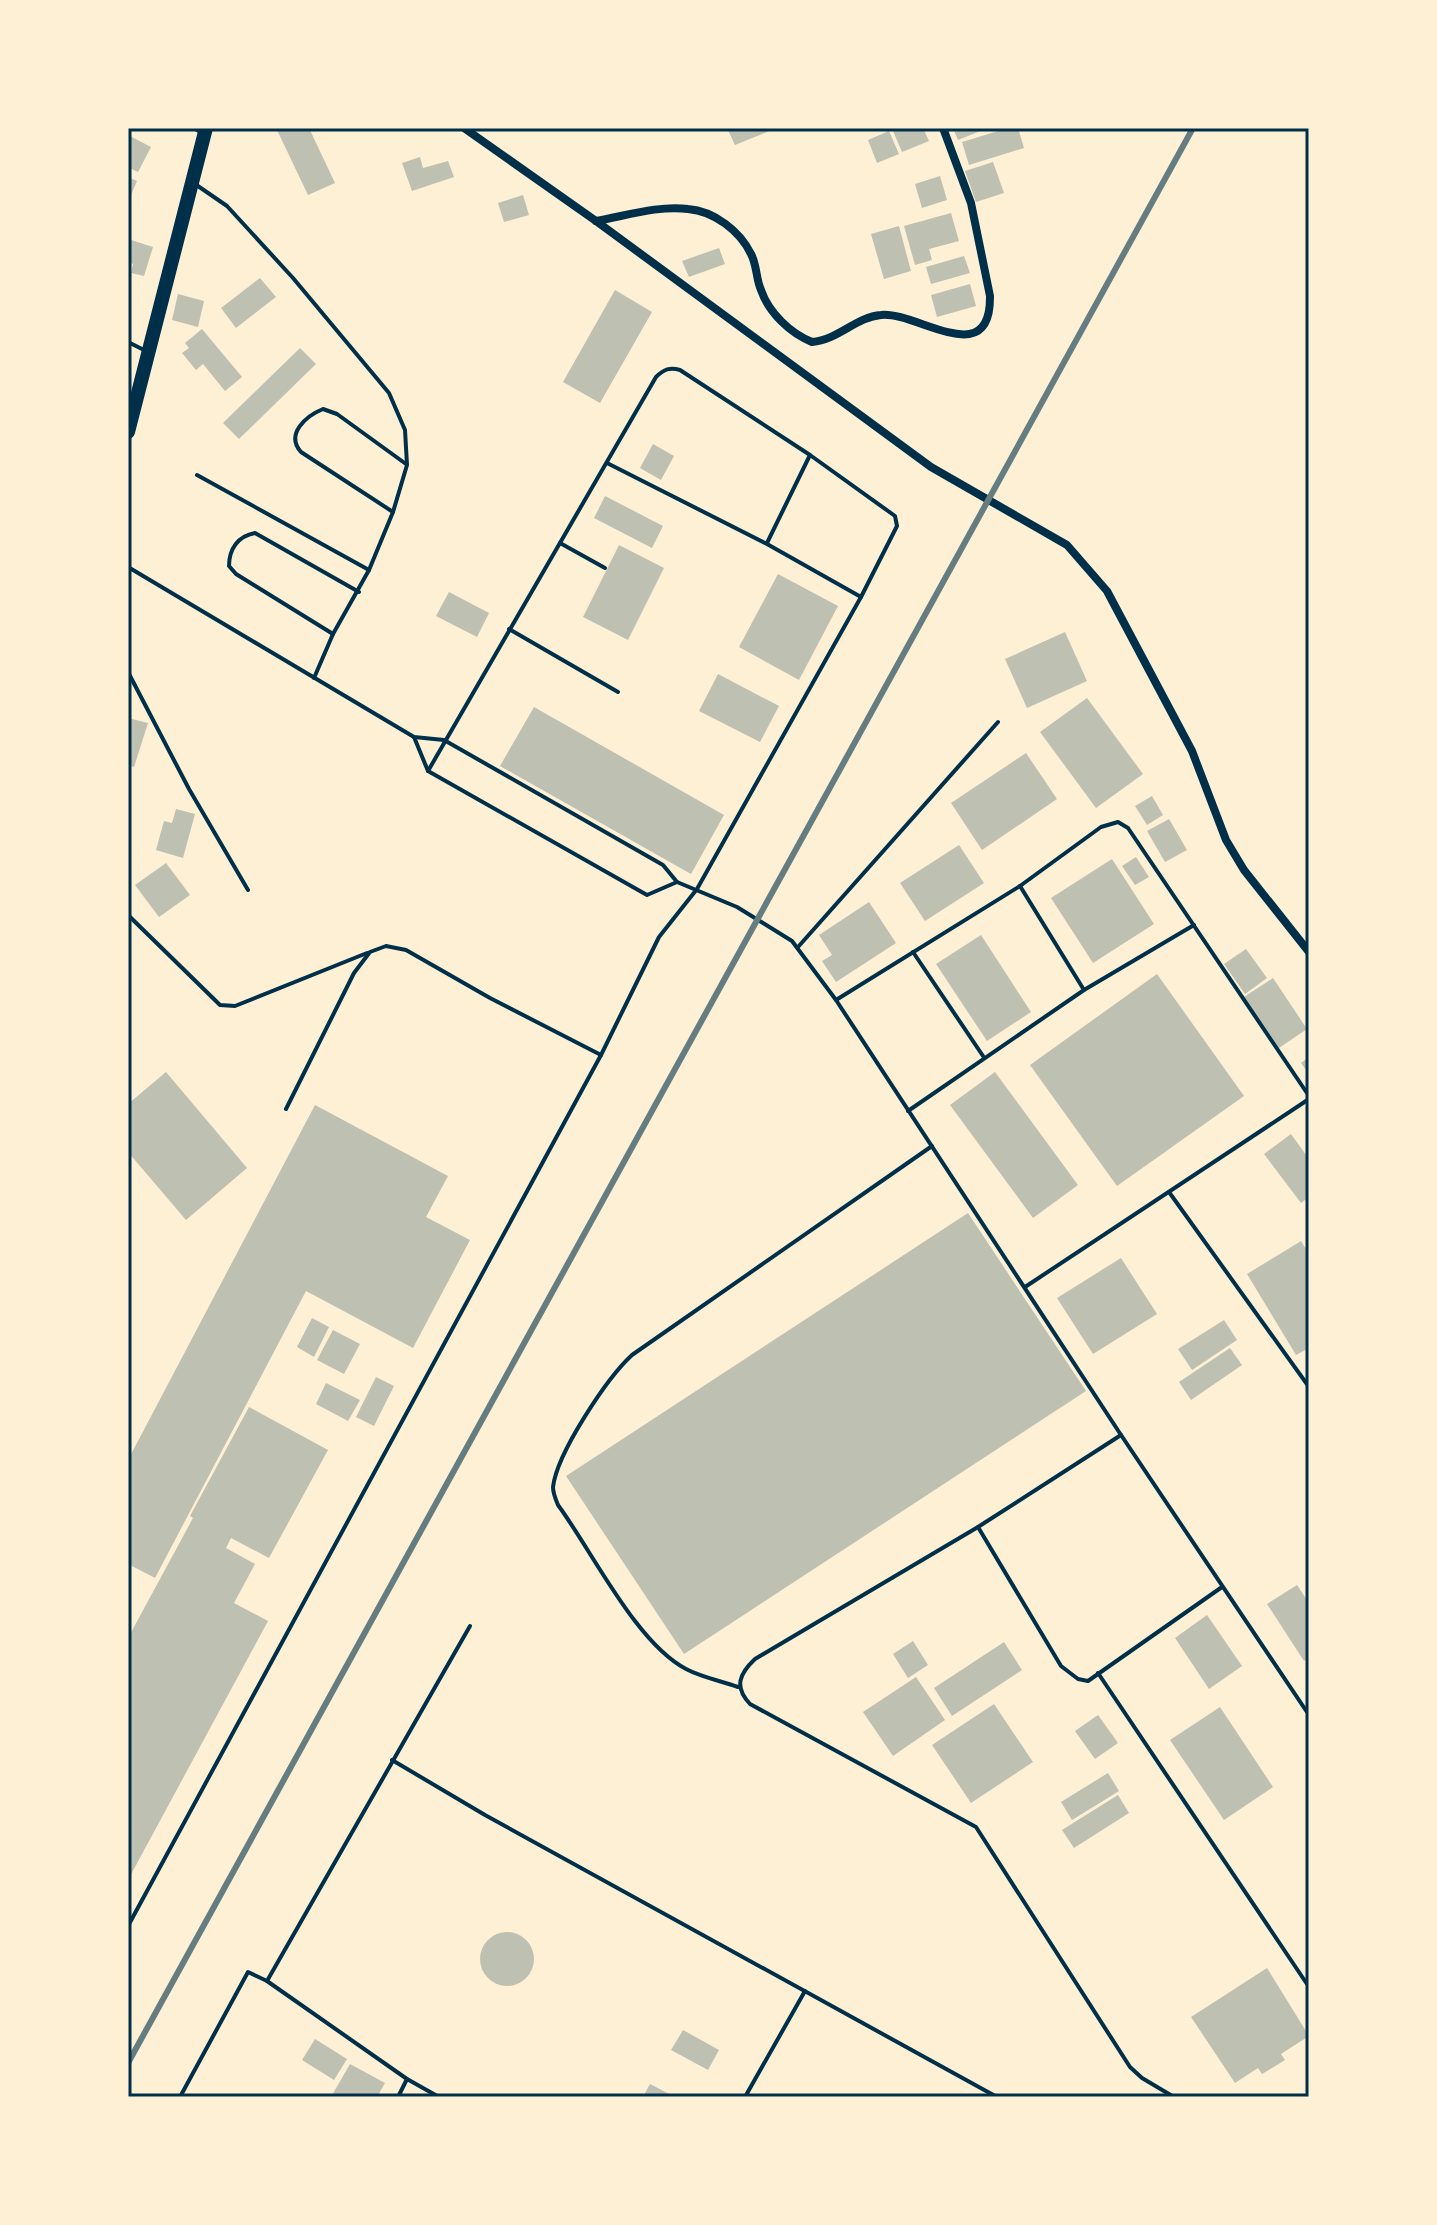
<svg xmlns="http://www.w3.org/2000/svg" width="1437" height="2225" font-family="'Nunito Sans',sans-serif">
<rect width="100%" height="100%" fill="#fdf0d5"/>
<g fill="#bec0b2">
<polygon points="281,128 309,128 335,183 308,195 277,130"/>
<polygon points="727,128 777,128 735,145"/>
<polygon points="900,128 923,128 929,141 902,152 893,131"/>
<polygon points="953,128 988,128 958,140"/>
<polygon points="1008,128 1018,128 1024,148 969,165 962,142"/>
<polygon points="889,131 899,154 877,163 868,140"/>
<polygon points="128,135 151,147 138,172 128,167"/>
<polygon points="420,157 423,168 448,161 454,177 412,191 402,163"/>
<polygon points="993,162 1004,193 976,202 965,171"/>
<polygon points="940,176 947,200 922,208 915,184"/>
<polygon points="128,177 137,181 131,195 128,194"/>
<polygon points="523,195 529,215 504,222 498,203"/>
<polygon points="951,213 959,241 929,249 932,260 915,265 904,226"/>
<polygon points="899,226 911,271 884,279 871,234"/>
<polygon points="128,239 153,247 144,276 131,273 133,264 128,262"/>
<polygon points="719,248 725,264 689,277 682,261"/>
<polygon points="964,256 970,273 931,284 926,267"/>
<polygon points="260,278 276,297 236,328 221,308"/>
<polygon points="970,284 976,306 937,317 931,295"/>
<polygon points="615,290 652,312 600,403 563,382"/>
<polygon points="178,294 204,301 198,327 172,320"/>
<polygon points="202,329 242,377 225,391 203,364 196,370 182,353 189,348 185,343"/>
<polygon points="300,348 316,364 239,439 223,423"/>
<polygon points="653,444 674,456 661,480 640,468"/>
<polygon points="605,496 663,526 652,548 594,518"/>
<polygon points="619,545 664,568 628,640 583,617"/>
<polygon points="778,574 838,606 799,680 739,647"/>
<polygon points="449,592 489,613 477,637 436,616"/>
<polygon points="1065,632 1087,681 1027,708 1005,659"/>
<polygon points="718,674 779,706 760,742 699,711"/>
<polygon points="1087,698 1143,774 1096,808 1040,732"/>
<polygon points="534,707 724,815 691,874 500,766"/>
<polygon points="128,718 148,723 134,767 128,765"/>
<polygon points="1026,753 1057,799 982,850 951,803"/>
<polygon points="1152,796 1163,815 1147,825 1135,806"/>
<polygon points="176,809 195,814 183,858 156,850 164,821 172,823"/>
<polygon points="1169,819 1187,850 1165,862 1147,831"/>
<polygon points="959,845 984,883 925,921 900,883"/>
<polygon points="1136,857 1149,877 1135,885 1122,866"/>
<polygon points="1112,859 1154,924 1093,963 1051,898"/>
<polygon points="166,863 190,895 159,917 135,885"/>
<polygon points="869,902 896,943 836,982 822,961 832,955 819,935"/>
<polygon points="981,935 1031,1012 987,1041 936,964"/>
<polygon points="1246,949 1267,978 1245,994 1224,964"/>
<polygon points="1157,974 1244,1096 1117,1186 1030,1065"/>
<polygon points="1273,978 1307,1029 1279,1048 1244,997"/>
<polygon points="1309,1057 1309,1074 1301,1063"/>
<polygon points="166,1072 247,1168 186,1220 128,1152 128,1104"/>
<polygon points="995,1072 1078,1185 1033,1218 950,1105"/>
<polygon points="315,1105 448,1176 426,1217 470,1240 413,1348 306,1291 155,1578 128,1564 128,1460"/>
<polygon points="1291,1134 1309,1159 1309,1197 1301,1203 1264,1154"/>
<polygon points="968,1213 1086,1391 684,1654 566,1476"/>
<polygon points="1301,1241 1309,1254 1309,1348 1296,1355 1247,1274"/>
<polygon points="1121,1258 1157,1314 1093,1354 1057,1298"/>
<polygon points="312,1318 329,1327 314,1357 297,1347"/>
<polygon points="1224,1320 1237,1340 1192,1370 1178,1349"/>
<polygon points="333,1330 360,1344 344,1374 317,1360"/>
<polygon points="1230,1348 1242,1365 1191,1400 1179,1382"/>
<polygon points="376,1377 394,1386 374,1426 356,1417"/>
<polygon points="326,1383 360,1400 348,1421 316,1404"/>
<polygon points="249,1407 328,1450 269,1558 231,1538 226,1548 255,1564 234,1603 268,1621 128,1880 128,1638 193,1518 190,1516"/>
<polygon points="1297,1585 1309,1603 1309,1657 1304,1661 1267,1604"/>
<polygon points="1207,1615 1242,1666 1209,1689 1175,1638"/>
<polygon points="913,1641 928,1665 908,1678 893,1654"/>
<polygon points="1004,1642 1022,1670 952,1716 934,1688"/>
<polygon points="916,1677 945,1720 893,1756 863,1712"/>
<polygon points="994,1704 1033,1762 971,1803 932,1745"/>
<polygon points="1220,1707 1273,1787 1224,1820 1170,1740"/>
<polygon points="1098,1715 1118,1743 1095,1759 1075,1731"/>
<polygon points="1108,1773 1119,1791 1072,1820 1061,1802"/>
<polygon points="1118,1795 1129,1813 1074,1848 1062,1830"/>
<circle cx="507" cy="1959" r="27"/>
<polygon points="1267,1968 1309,2036 1281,2054 1285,2060 1262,2074 1258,2068 1235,2083 1191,2017"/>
<polygon points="683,2030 719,2050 708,2070 671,2050"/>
<polygon points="315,2039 347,2059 334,2080 302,2060"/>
<polygon points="350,2064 385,2083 377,2097 331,2097"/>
<polygon points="650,2084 675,2097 643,2097"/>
</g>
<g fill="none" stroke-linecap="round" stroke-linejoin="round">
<g stroke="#003049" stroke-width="4">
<polyline points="194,128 202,133"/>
<polyline points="195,184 227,206 293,278 389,393 405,430 407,465 393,512 369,570 333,634 314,678"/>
<polyline points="128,342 146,351"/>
<polyline points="607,463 767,544 861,597"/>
<polyline points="197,475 369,570"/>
<path d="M393,512L301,452C285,434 306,416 323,409L337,414L406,464"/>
<polyline points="560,543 605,568"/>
<polyline points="767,543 810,455"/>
<polyline points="128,567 414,737 444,740 663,865 677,882 737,907 792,941 836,1000 1121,1435 1309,1715"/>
<polyline points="509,629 618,692"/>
<path d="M333,634L236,574L229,566C229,549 238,536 255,533L359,592"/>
<polyline points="128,672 189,789 248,890"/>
<polyline points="414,737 428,771 647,895 677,882"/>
<polyline points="1020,886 1084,990"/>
<polyline points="128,915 220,1005 235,1006 367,953"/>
<polyline points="798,947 998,722"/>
<polyline points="913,952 983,1056"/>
<polyline points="836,1000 1020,886 1101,827 1118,822 1128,828 1309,1096"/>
<polyline points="286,1109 354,973 370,952 386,946 406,950 490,998 601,1055"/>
<polyline points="908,1111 1084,990 1194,925"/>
<polyline points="1169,1192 1309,1387"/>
<polyline points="1025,1287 1309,1099"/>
<path d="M1121,1435L978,1527L755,1659C739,1674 734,1687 750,1704L976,1827L1130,2067L1142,2078L1174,2097"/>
<polyline points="978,1527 1061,1666 1078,1679 1088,1681 1222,1587"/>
<polyline points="1098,1673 1309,1987"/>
<path d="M738,1687C721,1681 701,1677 686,1669C636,1643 592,1551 558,1505C555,1498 553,1493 553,1487C557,1453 607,1378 632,1355L932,1146"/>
<polyline points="392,1760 485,1815 997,2097"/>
<path d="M128,1926L601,1055L659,937L697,889L861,597L897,526L895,516L810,455L680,370C670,367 664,369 656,377L428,771"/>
<polyline points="267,1981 407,2079 439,2097"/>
<polyline points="180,2097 248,1972 267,1981 470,1626"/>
<polyline points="398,2097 407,2079"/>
<polyline points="745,2097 805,1991"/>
</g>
<g stroke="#003049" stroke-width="8">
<polyline points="464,128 596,221 931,467 1067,545 1107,591 1192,751 1226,840 1244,870 1309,952"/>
<path d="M596,221C625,216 659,205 688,209C714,211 740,231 751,254C757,265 756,279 761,290C769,313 790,333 812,342C838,340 856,317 881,315C917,311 991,372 990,296L971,203L943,128"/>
</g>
<polyline stroke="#003049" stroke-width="14" points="128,432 206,128"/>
<polyline stroke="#657d81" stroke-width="6" points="128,2063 1193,128"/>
</g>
<rect width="1437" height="2225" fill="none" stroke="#fdf0d5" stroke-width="260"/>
<rect x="130" y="130" width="1177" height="1965" fill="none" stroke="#003049" stroke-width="3"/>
</svg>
